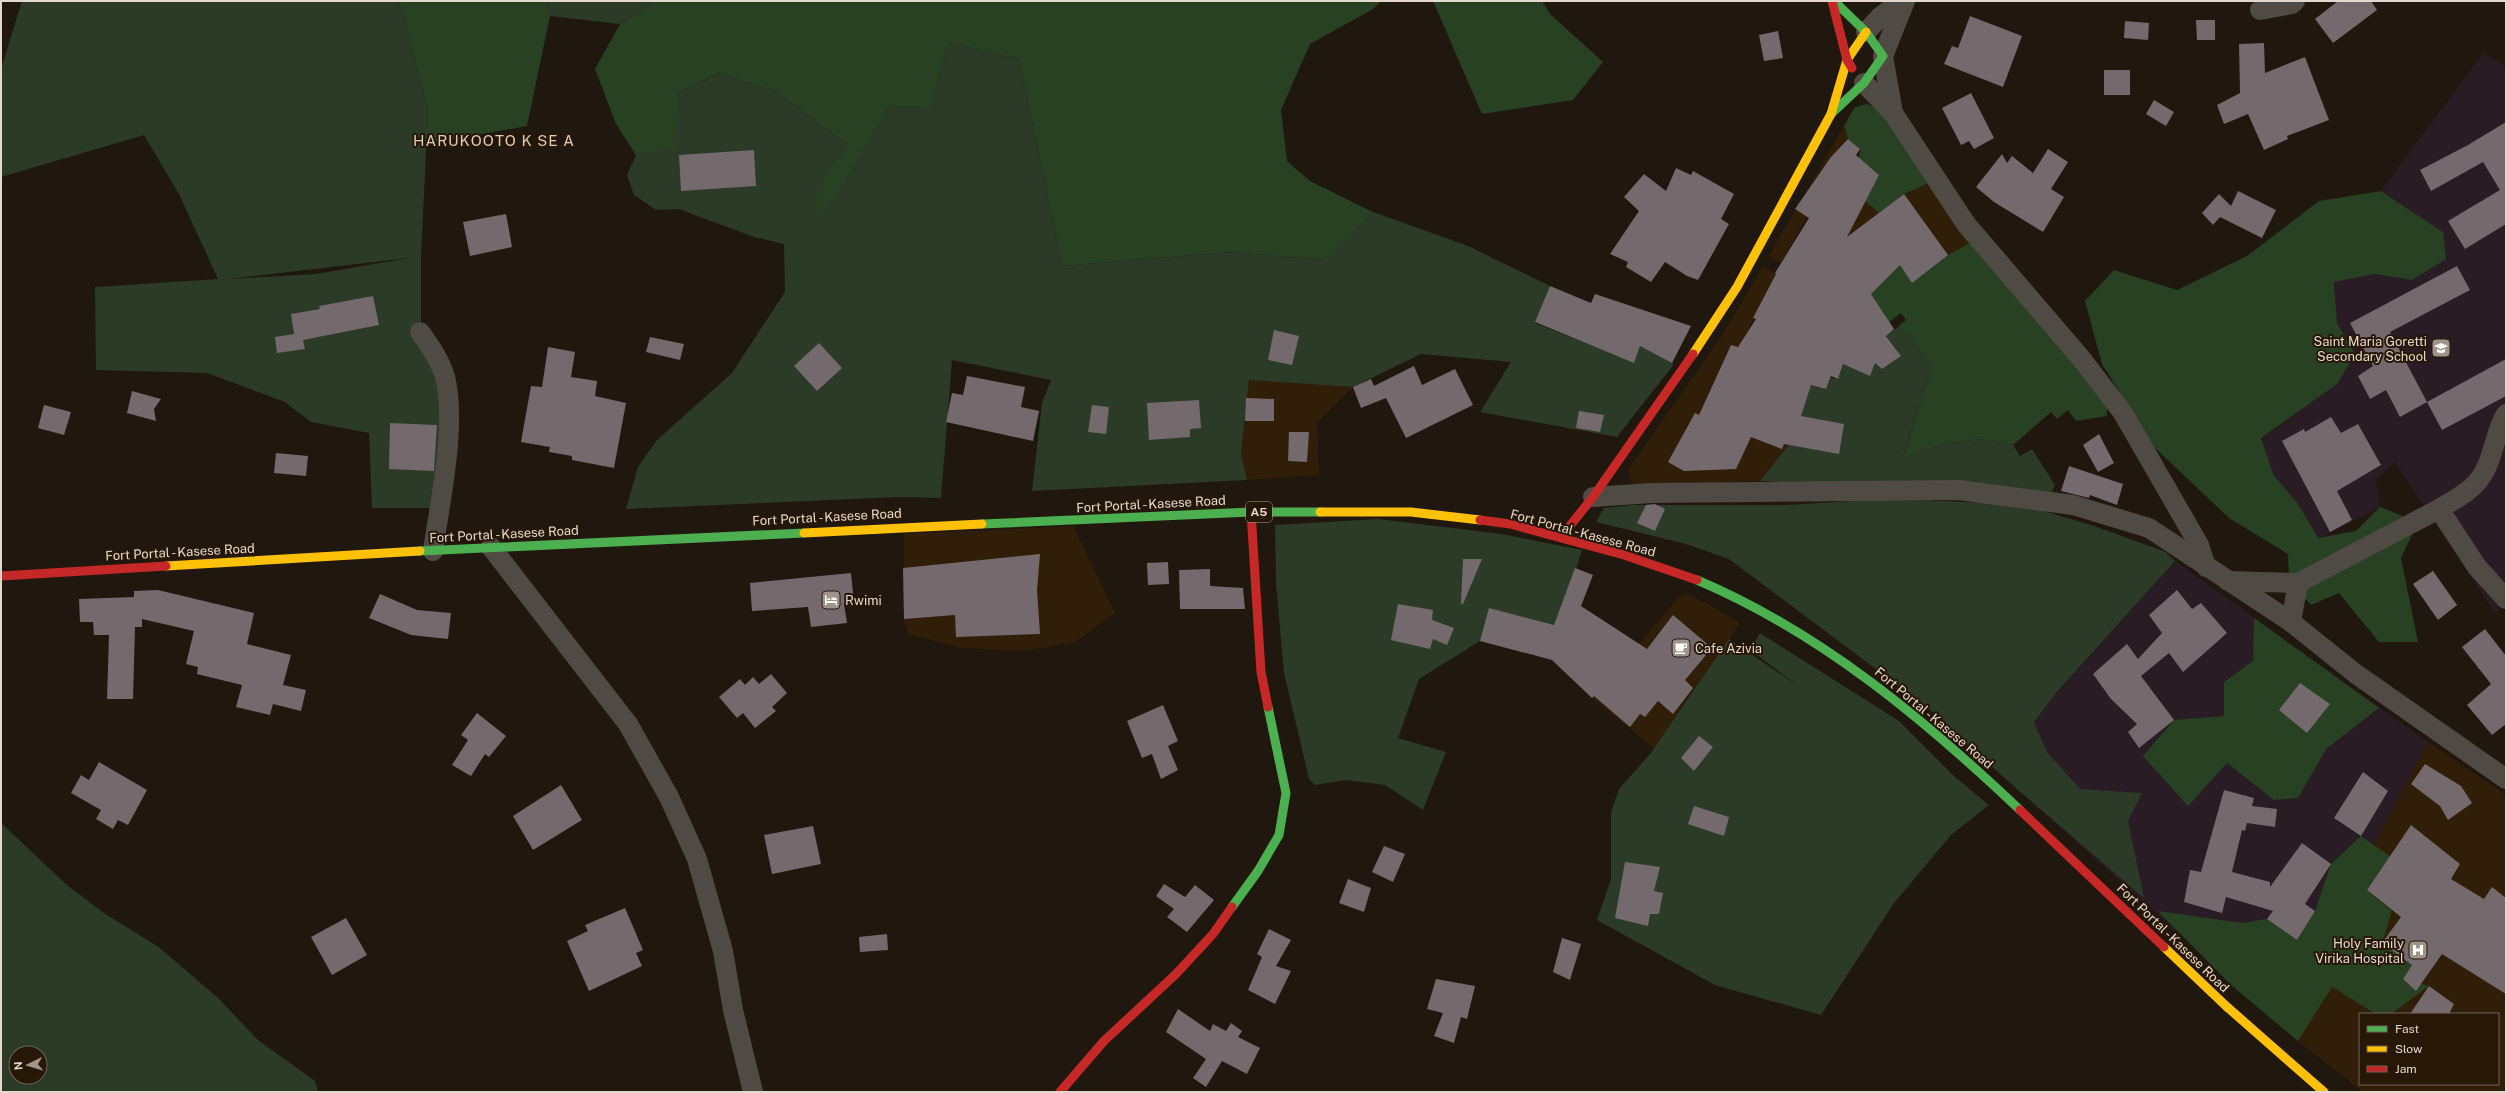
<svg xmlns="http://www.w3.org/2000/svg" width="2507" height="1093" font-family="'Public Sans',sans-serif">
<rect width="100%" height="100%" fill="#20170e"/>
<g fill="#311e09" fill-rule="evenodd">
<polygon points="1844,126 1848,139 1860,149 1856,156 1879,175 1865,201 1879,213 1904,194 1931,182 1970,243 1948,255 1912,283 1807,217 1781,263 1769,256"/>
<polygon points="1763,266 1776,274 1746,334 1768,346 1766,354 1731,345 1706,399 1791,442 1760,481 1633,484 1628,470 1721,337"/>
<polygon points="1249,380 1353,387 1317,423 1319,475 1247,480 1241,454"/>
<polygon points="1073,526 1115,613 1075,642 1025,651 962,648 908,634 904,619 904,534"/>
<polygon points="1685,594 1706,603 1740,623 1654,748 1592,698 1668,610 1676,599"/>
<path d="M2428,742L2506,795V1092H2363L2298,1041L2352,886ZM2360,1014H2498V1084H2360Z"/>
</g>
<g fill="#2a1c24">
<polygon points="2483,53 2506,66 2506,604 2495,613 2395,462 2376,480 2380,507 2318,539 2297,502 2274,476 2261,438 2289,419 2355,354 2337,323 2334,282 2375,274 2412,280 2443,232 2381,191"/>
<polygon points="2175,561 2428,742 2352,886 2298,1041 1992,766"/>
</g>
<g fill="#2c3a28" fill-rule="evenodd">
<path d="M22,1H399L428,110L421,257V323L437,340L444,508H372L369,433L311,422L285,402L207,373L96,370L95,287L218,279L179,194L144,135L1,177V69ZM409,258L316,274L229,279Z"/>
<polygon points="546,1 656,1 620,24 550,16"/>
<polygon points="948,43 1019,59 1062,266 1232,252 1324,260 1373,212 1468,246 1550,286 1535,323 1633,362 1650,323 1662,357 1674,364 1617,437 1480,412 1511,362 1421,354 1353,387 1249,380 1241,453 1247,480 1032,491 1042,403 1051,380 952,360 941,498 900,497 626,509 638,467 657,440 732,373 785,292 784,244 754,237 679,209 656,210 634,195 627,175 636,155 674,148 680,92 721,73 776,92 847,145 821,180 846,179 889,107 932,108"/>
<polygon points="1886,325 1891,332 1899,326 1932,366 1903,456 1940,445 1978,439 2013,445 2020,456 2032,449 2055,485 2051,493 1760,481 1791,442 1811,385 1826,389 1830,378 1838,379 1843,364 1870,375 1875,363 1882,369 1901,356 1881,328"/>
<polygon points="1884,499 2020,504 2094,526 2166,552 2175,561 2057,692 2034,722 2047,752 2080,789 2142,793 2128,821 2144,898 2010,783 1928,708 1729,559 1686,544 1596,522 1604,508 1633,505 1787,505"/>
<polygon points="1378,519 1502,534 1582,550 1549,657 1480,641 1419,679 1398,738 1446,752 1423,810 1385,785 1346,780 1315,785 1309,779 1284,673 1276,584 1275,525"/>
<polygon points="1760,633 1899,721 1956,778 1989,805 1951,835 1894,903 1821,1015 1715,985 1597,920 1611,879 1611,813 1619,789 1650,754 1729,639 1801,688 1750,650"/>
<path d="M1,823L68,886L104,913L160,948L218,998L258,1040L315,1081L318,1092H1ZM16,1053H40V1077H16Z"/>
</g>
<g fill="#284123">
<polygon points="399,1 546,1 550,16 527,126 426,144 428,110"/>
<polygon points="656,1 1381,1 1373,9 1310,44 1281,110 1287,161 1310,181 1373,212 1325,260 1232,252 1062,266 1019,59 948,43 932,108 889,107 841,188 814,218 821,180 847,145 776,92 720,73 680,92 675,149 636,155 616,124 595,69 620,24"/>
<polygon points="1433,1 1542,1 1550,14 1603,62 1573,100 1482,114"/>
<polygon points="1866,104 1884,110 1931,182 1904,194 1879,213 1865,201 1879,175 1859,158 1860,149 1848,139 1844,126 1854,108"/>
<polygon points="2381,191 2443,232 2446,259 2412,280 2375,274 2334,282 2337,323 2355,354 2337,384 2261,438 2274,476 2297,502 2318,538 2356,531 2380,507 2418,522 2401,558 2418,642 2379,642 2339,593 2311,605 2289,581 2288,554 2229,518 2154,447 2102,364 2085,301 2114,270 2177,290 2247,256 2319,201"/>
<polygon points="1970,243 2077,362 2107,408 2107,416 2076,421 2068,410 2057,419 2051,412 2013,445 1978,439 1940,445 1903,457 1932,366 1899,326 1906,320 1901,313 1889,322 1862,280 1900,265 1912,282 1948,255"/>
<polygon points="2254,618 2379,708 2326,749 2298,798 2274,800 2227,763 2188,806 2143,756 2174,720 2224,716 2224,682 2253,661"/>
<polygon points="2361,836 2390,856 2367,890 2392,911 2382,943 2412,965 2403,979 2429,986 2391,1014 2376,1014 2332,987 2298,1041 2231,985 2158,911 2242,923 2267,919 2297,940 2315,911 2331,864"/>
</g>
<g fill="#746a6e">
<polygon points="2338,1 2371,1 2377,10 2333,43 2315,19"/>
<polygon points="1970,16 2022,36 2003,87 1944,64 1952,46 1958,48"/>
<polygon points="2196,20 2215,20 2215,40 2197,40"/>
<polygon points="2125,21 2149,23 2148,40 2124,38"/>
<polygon points="1778,31 1783,58 1764,61 1759,35"/>
<polygon points="2264,43 2265,73 2305,57 2329,120 2287,136 2288,139 2264,150 2248,114 2224,124 2217,105 2240,93 2239,44"/>
<rect x="2104" y="70" width="26" height="25"/>
<polygon points="1971,93 1994,138 1974,149 1969,141 1961,145 1942,108"/>
<polygon points="2154,100 2174,112 2166,126 2146,114"/>
<polygon points="2506,122 2506,224 2465,249 2448,221 2500,190 2483,162 2431,191 2420,170 2468,145"/>
<polygon points="1848,139 1860,149 1856,155 1879,175 1847,237 1904,194 1948,255 1912,283 1900,265 1871,294 1894,329 1886,336 1901,356 1882,369 1875,363 1870,376 1843,364 1838,379 1831,376 1826,389 1811,385 1801,416 1844,424 1839,454 1784,444 1782,449 1751,437 1736,469 1684,471 1668,462 1695,413 1699,415 1731,345 1738,347 1756,319 1753,318 1776,274 1775,273 1809,218 1795,209 1831,157"/>
<polygon points="2048,149 2068,162 2051,189 2064,197 2043,232 1994,202 1976,187 2002,154 2007,163 2012,156 2033,173"/>
<polygon points="754,150 756,186 681,191 679,155"/>
<polygon points="1676,168 1691,175 1693,171 1734,194 1721,219 1729,224 1698,280 1687,276 1665,262 1651,282 1626,267 1628,262 1610,254 1639,211 1624,197 1644,174 1666,191"/>
<polygon points="2238,191 2276,210 2262,238 2220,217 2213,225 2202,213 2219,194 2231,206"/>
<polygon points="506,214 512,247 470,256 463,222"/>
<polygon points="2457,266 2470,290 2390,332 2427,402 2400,417 2386,390 2370,399 2358,376 2373,366 2350,323"/>
<polygon points="1550,286 1591,303 1595,294 1691,326 1672,363 1640,346 1634,363 1535,322"/>
<polygon points="373,296 379,325 303,340 305,349 277,353 275,337 294,334 291,314 320,309 319,306"/>
<polygon points="1274,330 1299,336 1292,365 1268,360"/>
<polygon points="650,337 684,344 680,360 646,352"/>
<polygon points="819,343 842,368 817,391 794,366"/>
<polygon points="548,347 575,352 571,377 597,381 595,396 626,403 614,468 572,460 572,456 549,452 550,447 521,442 531,386 542,387"/>
<polygon points="2506,359 2506,396 2442,430 2427,402"/>
<polygon points="1414,366 1422,385 1455,369 1473,405 1406,438 1386,398 1361,408 1353,387 1371,379 1374,386"/>
<polygon points="967,376 1025,387 1021,407 1039,411 1033,441 946,422 952,393 963,395"/>
<polygon points="132,391 161,399 154,409 156,421 127,413"/>
<polygon points="1246,398 1274,399 1274,421 1245,421"/>
<polygon points="1199,400 1201,428 1190,429 1190,437 1149,440 1147,403"/>
<polygon points="44,405 71,412 64,435 38,428"/>
<polygon points="1092,405 1109,407 1106,434 1088,432"/>
<polygon points="1579,411 1604,415 1600,432 1576,428"/>
<polygon points="2331,417 2341,433 2358,424 2381,465 2337,491 2352,520 2330,532 2282,441 2304,429 2305,432"/>
<polygon points="390,423 437,425 434,471 389,469"/>
<polygon points="1289,432 1309,432 1307,462 1288,461"/>
<polygon points="2099,434 2114,463 2098,472 2083,445"/>
<polygon points="276,453 308,456 306,476 274,473"/>
<polygon points="2069,466 2123,484 2117,505 2090,495 2089,498 2061,491"/>
<polygon points="1655,504 1665,509 1655,531 1637,523 1646,505"/>
<polygon points="1040,554 1037,590 1040,634 956,637 955,615 904,619 903,568"/>
<polygon points="1463,559 1482,559 1463,604 1461,604"/>
<polygon points="1168,562 1169,584 1148,585 1147,563"/>
<polygon points="1575,568 1593,575 1581,606 1647,649 1673,615 1712,648 1685,680 1693,688 1673,714 1658,701 1645,717 1640,714 1630,727 1594,696 1592,698 1552,660 1480,641 1489,608 1554,625"/>
<polygon points="1210,569 1210,586 1243,588 1245,609 1180,609 1179,570"/>
<polygon points="2433,571 2457,605 2438,620 2413,584"/>
<polygon points="851,573 854,603 844,604 847,623 811,627 808,607 752,611 750,583"/>
<polygon points="158,590 254,613 247,644 291,655 283,685 306,690 301,711 273,704 270,715 236,707 242,685 197,674 198,667 186,664 194,631 142,619 142,627 135,627 133,699 107,699 109,635 94,635 93,622 80,622 79,599 134,597 134,591"/>
<polygon points="2177,590 2192,609 2201,603 2227,633 2183,672 2169,653 2141,676 2174,720 2139,748 2128,732 2137,724 2111,699 2093,674 2127,644 2138,659 2162,633 2149,615"/>
<polygon points="380,594 417,610 451,613 448,639 411,635 369,618"/>
<polygon points="1398,604 1433,610 1432,620 1454,628 1447,645 1433,639 1430,649 1391,640"/>
<polygon points="2485,629 2506,656 2506,724 2492,735 2467,705 2491,684 2462,647"/>
<polygon points="771,674 787,693 772,707 776,711 755,728 743,713 737,718 719,697 740,679 745,685 753,677 759,684"/>
<polygon points="2300,683 2330,704 2307,733 2279,710"/>
<polygon points="1163,705 1178,741 1168,746 1178,770 1161,779 1152,754 1142,758 1127,721"/>
<polygon points="477,713 506,736 489,757 485,754 471,776 452,765 468,740 461,735"/>
<polygon points="1699,736 1713,747 1694,771 1681,758"/>
<polygon points="99,762 147,790 128,825 118,820 113,829 96,819 101,810 71,793 81,775 89,780"/>
<polygon points="2425,764 2461,786 2472,803 2448,820 2440,806 2411,784"/>
<polygon points="2363,772 2388,791 2361,836 2334,818"/>
<polygon points="561,785 582,820 533,850 513,816"/>
<polygon points="2224,790 2254,798 2252,806 2277,809 2275,827 2247,823 2245,831 2242,830 2232,872 2270,882 2270,887 2302,843 2331,864 2305,904 2315,911 2297,940 2267,919 2273,911 2226,897 2222,913 2184,902 2190,870 2201,872"/>
<polygon points="1694,806 1729,817 1724,836 1688,824"/>
<polygon points="2411,825 2460,864 2451,879 2484,899 2492,887 2506,898 2506,994 2442,954 2416,991 2403,979 2412,965 2382,943 2401,917 2367,890"/>
<polygon points="813,826 821,864 772,874 764,835"/>
<polygon points="1384,846 1405,854 1393,882 1372,872"/>
<polygon points="1625,862 1660,867 1654,891 1663,893 1659,914 1650,914 1648,926 1615,918"/>
<polygon points="1348,879 1371,888 1364,912 1339,903"/>
<polygon points="1164,884 1185,897 1195,885 1214,900 1187,932 1167,917 1174,909 1156,896"/>
<polygon points="625,908 643,950 636,953 642,966 589,991 567,941 588,931 585,925"/>
<polygon points="346,918 367,955 332,975 311,937"/>
<polygon points="1269,929 1291,940 1276,966 1291,971 1275,1004 1248,990 1262,957 1257,954"/>
<polygon points="887,934 888,950 860,952 859,937"/>
<polygon points="1562,938 1581,944 1570,980 1553,972"/>
<polygon points="1436,979 1475,986 1467,1019 1461,1017 1454,1043 1434,1036 1443,1013 1427,1009"/>
<polygon points="2429,986 2454,1004 2449,1014 2410,1014"/>
<polygon points="1178,1009 1210,1031 1213,1024 1226,1031 1231,1023 1242,1031 1238,1037 1260,1048 1247,1074 1222,1061 1206,1087 1193,1078 1206,1059 1166,1032"/>
</g>
<g fill="none" stroke-linecap="round" stroke-linejoin="round">
<g stroke="#504a44" stroke-width="20">
<polyline points="2260,10 2292,4 2295,1"/>
<polyline points="1866,32 1880,17 1901,1"/>
<polyline points="1864,83 1893,113 1966,224 2080,357 2123,413 2199,545 2206,567"/>
<polyline points="1893,113 1883,56 1905,1"/>
<path d="M420,332C430,346 440,360 445,377C457,425 440,501 433,551"/>
<path d="M2506,414C2494,434 2493,465 2477,482C2468,493 2452,501 2439,509L2477,567L2506,599"/>
<polyline points="1593,497 1652,493 1959,490 2073,505 2149,528 2291,622 2356,674 2506,779"/>
<polyline points="491,547 628,724 669,797 697,859 723,951 733,1010 753,1092"/>
<polyline points="2228,581 2298,583 2439,509"/>
<polyline points="2291,622 2298,583"/>
</g>
<g stroke="#4caf50" stroke-width="9">
<polyline points="1831,114 1864,83 1883,56 1866,32 1834,1"/>
<polyline points="982,524 1251,512 1320,512"/>
<polyline points="420,551 804,533"/>
<path d="M1697,580C1820,632 1924,719 2020,810"/>
<polyline points="1232,907 1258,871 1279,835 1286,793 1268,707"/>
</g>
<g stroke="#ffc107" stroke-width="9">
<polyline points="1693,354 1737,287 1831,114 1847,60 1866,32"/>
<polyline points="1320,512 1411,512 1480,520"/>
<polyline points="804,533 982,524"/>
<polyline points="166,566 420,551"/>
<polyline points="2164,947 2226,1006 2324,1092"/>
</g>
<g stroke="#c62828" stroke-width="9">
<polyline points="1832,1 1847,60 1852,68"/>
<polyline points="1251,512 1261,672 1268,707"/>
<polyline points="1480,520 1510,524 1624,555 1697,580"/>
<polyline points="1561,537 1593,497 1693,354"/>
<polyline points="1,576 166,566"/>
<polyline points="2020,810 2164,947"/>
<polyline points="1060,1092 1104,1041 1176,974 1213,934 1232,907"/>
</g>
</g>
<defs>
<g id="school-square" transform="scale(1)"><rect x="-9" y="-9" width="18" height="18" rx="4" fill="#9f948b" stroke="#271707"/><path d="M0-5L7-2L0 1L-7-2ZM-4 1L0 2.5L4 1V4Q0 6-4 4Z" fill="#fff"/></g>
<g id="hotel-square" transform="scale(1)"><rect x="-9" y="-9" width="18" height="18" rx="4" fill="#9f948b" stroke="#271707"/><path d="M-6-4.5h1.5V1H6V5H4.5V3h-9V5H-6ZM-4 0a1.8 1.8 0 1 1 3.6 0ZM.5 0V-2.5h3Q6-2.5 6 0Z" fill="#fff"/></g>
<g id="cafe-square" transform="scale(1)"><rect x="-9" y="-9" width="18" height="18" rx="4" fill="#9f948b" stroke="#271707"/><path d="M-5.5-4.5H6V0H3Q3 3.5 0 3.5H-2.5Q-5.5 3.5-5.5 0ZM3-3.2v2h1.7v-2ZM-6 4.5H4V6H-6Z" fill="#fff"/></g>
<g id="hospital-square" transform="scale(1)"><rect x="-9" y="-9" width="18" height="18" rx="4" fill="#9f948b" stroke="#271707"/><path d="M-5-5h3v3.5h4V-5h3V5h-3V1.5h-4V5h-3Z" fill="#fff"/></g>
</defs>
<g fill-rule="evenodd">
<use href="#school-square" x="2441" y="348"/>
<use href="#hotel-square" x="831" y="600"/>
<use href="#cafe-square" x="1681" y="648"/>
<use href="#hospital-square" x="2418" y="950"/>
</g>
<g text-anchor="middle" dominant-baseline="central" stroke-width="4" stroke-linejoin="round" paint-order="stroke">
<rect fill="#271707" stroke="#ab9e92" stroke-width="1" x="1246" y="502" width="26" height="20" rx="3"/>
<g font-size="12" font-weight="bold" fill="#e4d8ce">
<text x="1259" y="512">A5</text>
</g>
<g font-size="13" fill="#e4d8ce" stroke="#271707" text-anchor="end">
<text x="2427" y="341">Saint Maria Goretti<tspan x="2427" dy="15">Secondary School</tspan></text>
<text x="845" y="600" text-anchor="start">Rwimi</text>
<text x="1695" y="648" text-anchor="start">Cafe Azivia</text>
<text x="2404" y="943">Holy Family<tspan x="2404" dy="15">Virika Hospital</tspan></text>
</g>
<g font-size="13" fill="#e4d8ce" stroke="#271707">
<text transform="translate(1151 504) rotate(-3)">Fort Portal - Kasese Road</text>
<text transform="translate(827 517) rotate(-3)">Fort Portal - Kasese Road</text>
<text transform="translate(1583 533) rotate(15)">Fort Portal - Kasese Road</text>
<text transform="translate(504 534) rotate(-3)">Fort Portal - Kasese Road</text>
<text transform="translate(180 552) rotate(-3)">Fort Portal - Kasese Road</text>
<text transform="translate(1934 718) rotate(40)">Fort Portal - Kasese Road</text>
<text transform="translate(2173 938) rotate(44)">Fort Portal - Kasese Road</text>
</g>
<g font-size="15" letter-spacing="1" fill="#e3ccb8" stroke="#271707">
<text x="494" y="140">HARUKOOTO K SE A</text>
</g>
</g>
<rect width="2507" height="1093" fill="none" stroke="#e4d8ce" stroke-width="4"/>
<rect x="2359" y="1013" width="140" height="72" fill="#271707" stroke="#736457"/>
<rect x="2367" y="1026" width="20" height="6" fill="#4caf50" stroke="#736457"/>
<text x="2395" y="1033" font-size="12" fill="#e4d8ce">Fast</text>
<rect x="2367" y="1046" width="20" height="6" fill="#ffc107" stroke="#736457"/>
<text x="2395" y="1053" font-size="12" fill="#e4d8ce">Slow</text>
<rect x="2367" y="1066" width="20" height="6" fill="#c62828" stroke="#736457"/>
<text x="2395" y="1073" font-size="12" fill="#e4d8ce">Jam</text>
<g transform="translate(28 1065) rotate(265)"><circle r="19" fill="#271707" stroke="#736457"/>
<path d="M0-3L7 15L0 10L-7 15Z" fill="#9f948b"/>
<text y="-6" font-size="11" font-weight="bold" text-anchor="middle" fill="#e4d8ce">N</text>
</g>
</svg>
